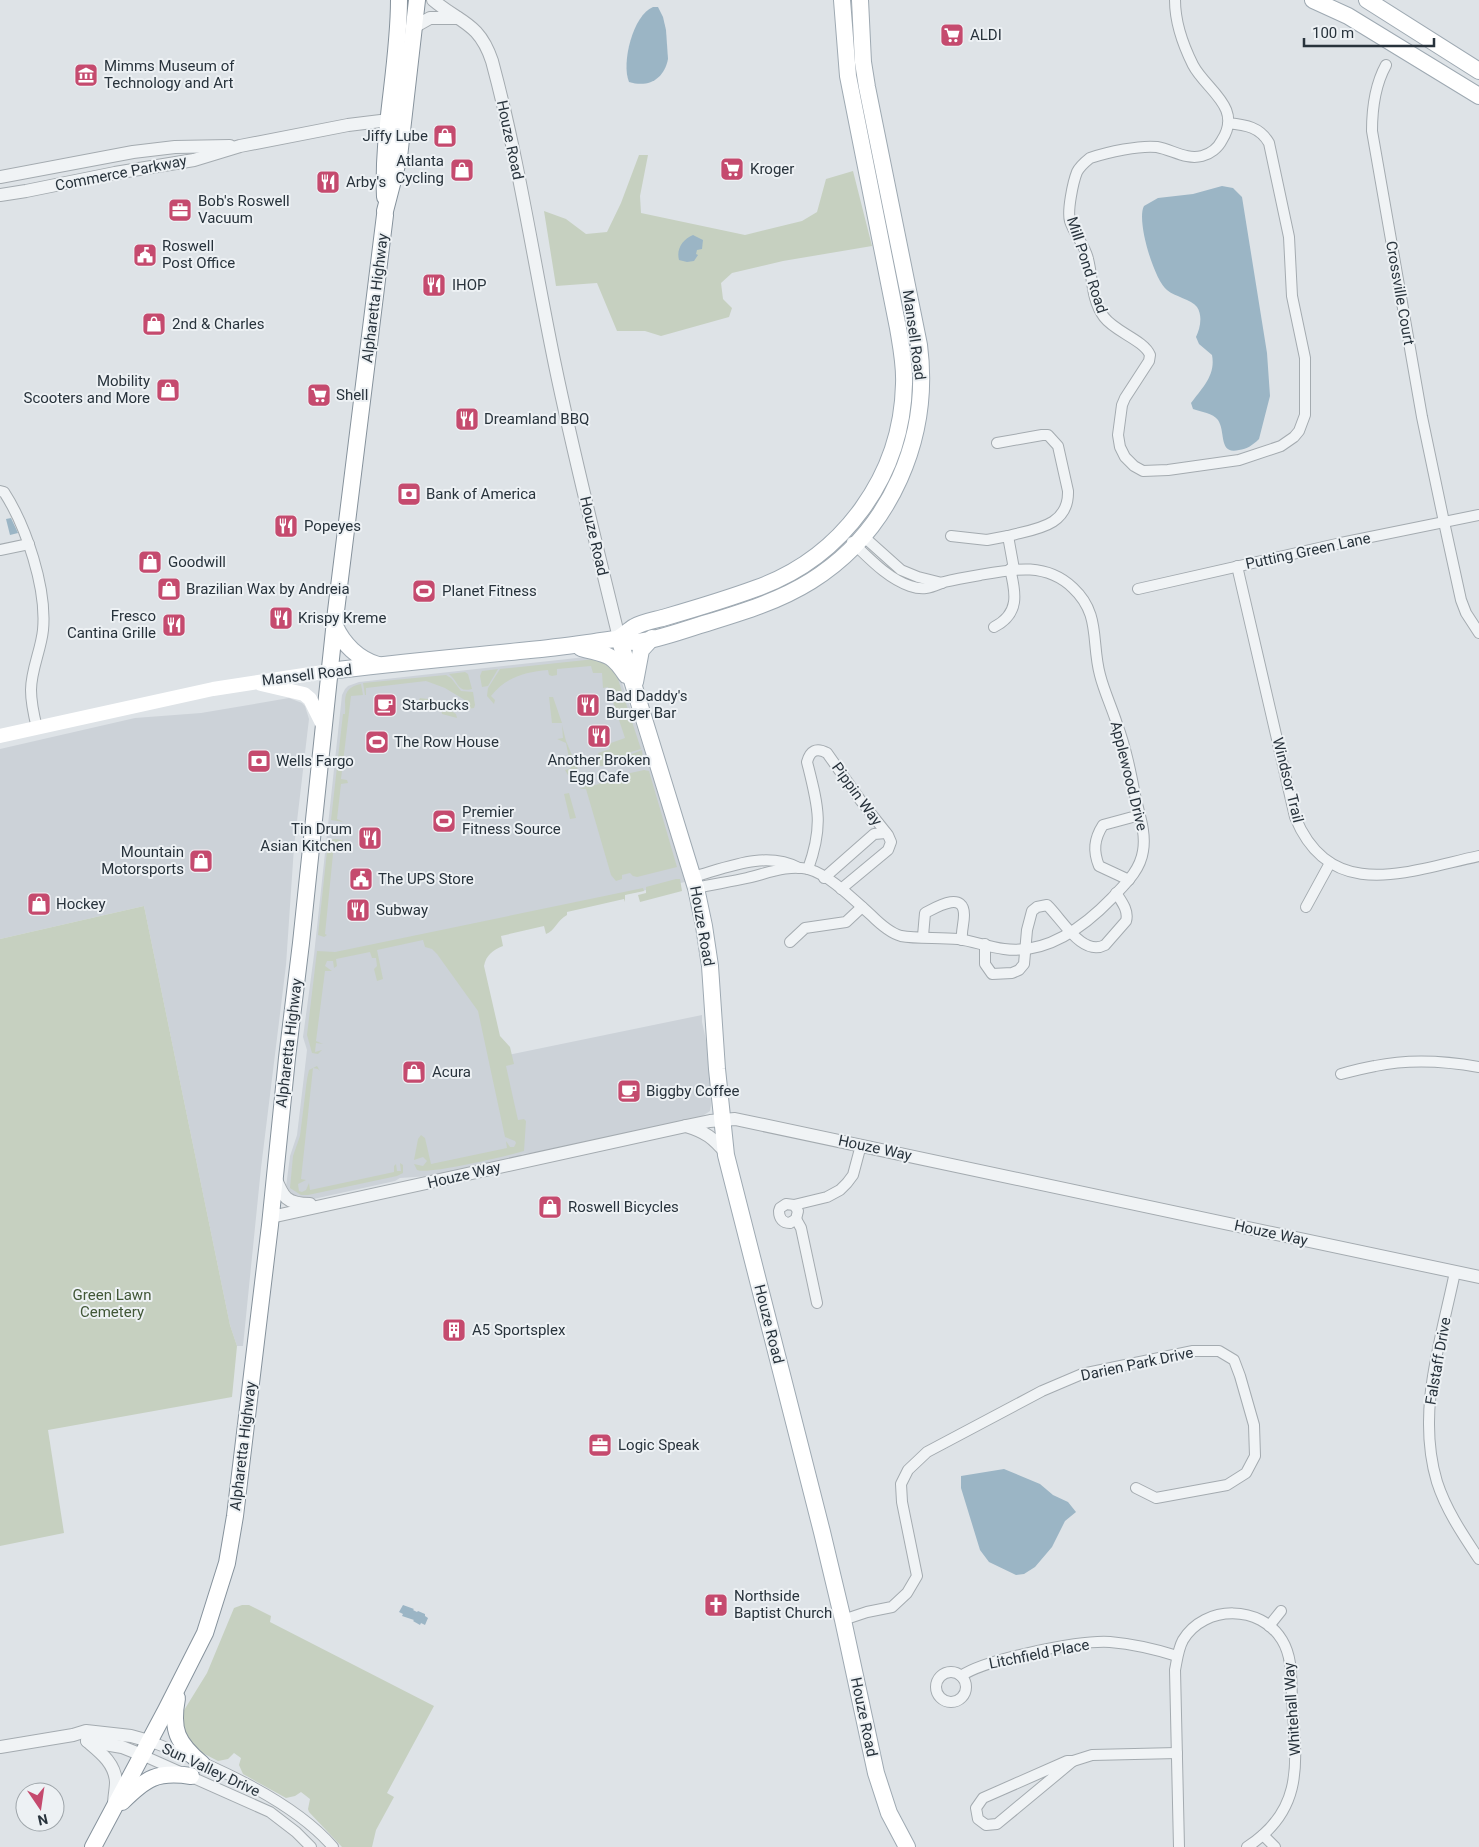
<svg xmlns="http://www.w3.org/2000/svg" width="1479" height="1847" font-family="Roboto,sans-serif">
<rect width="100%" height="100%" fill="#dee3e7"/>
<g fill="#ccd2d8">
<polygon points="595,656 617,668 653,776 685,882 474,926 503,1056 702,1015 702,1022 708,1049 711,1105 710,1111 701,1117 547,1151 522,1154 519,1157 429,1176 400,1178 395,1181 300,1202 294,1201 286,1187 290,1156 297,1135 304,1076 307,1050 303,1037 314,955 342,695 345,689 348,686 359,682"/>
<polygon points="289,698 302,703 305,706 309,719 294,847 286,965 261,1168 243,1346 237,1346 230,1325 144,906 0,939 0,749 135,718 201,713"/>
</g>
<g fill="#c6d0c0">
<polygon points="639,155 648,155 640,196 641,213 745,235 802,221 817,212 826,179 853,171 872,246 783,261 732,273 721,283 723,299 732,308 729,317 661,336 645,331 617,331 597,283 556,286 544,211 566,219 586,234 607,232 621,203"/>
<path d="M595,659L614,667L641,749L631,752L624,762L602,766L595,765L594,760L599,757L598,753L610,749L608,744L625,738L608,687L603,688L602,673H593L591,666L557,669V675L552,676L549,675L548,670C525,672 506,677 491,696L495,700L494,704L487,696L488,688L500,669Z"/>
<polygon points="498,669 488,686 482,687 480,676 482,671"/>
<path d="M465,672L468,674L472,689C457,693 459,682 449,674Z"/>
<polygon points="446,675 451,678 461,691 473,692 475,705 474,708 466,709 468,702 445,688 426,681 366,688 366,695 365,695 363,683"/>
<path d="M361,684L363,695L351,696L341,779L347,780L348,783L341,784L337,819L344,822L331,820L343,714H345C346,700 341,688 361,684Z"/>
<polygon points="549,697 553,697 562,723 552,723"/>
<polygon points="420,698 428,699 434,706 428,711 429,706 422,703 420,707 419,700"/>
<polygon points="445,707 456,714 457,718 442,714 441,708"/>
<polygon points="562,725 566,741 579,772 568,775 565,770 571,768 566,743 557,739 563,738"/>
<polygon points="642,750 643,758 625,763 632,754"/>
<polygon points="644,770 649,771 677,867 637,877 633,876 630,873 622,875 622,879 616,881 611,875 586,789 579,789 585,787 584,783 585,783 591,786 599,784 603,779"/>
<polygon points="569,793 576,818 570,819 564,794"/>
<polygon points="334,839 343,840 341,843 334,844 325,934 327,935 324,937 318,935 328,842"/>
<polygon points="676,879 680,879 682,891 640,902 638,895 646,893 646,887"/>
<path d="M643,888L644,891L625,895V902L624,899L567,912V915C557,920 555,931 546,934L544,926L501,936L503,946C493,950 486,955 484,966L500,1036L510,1047L514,1064L506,1066L518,1120L524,1119L526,1121L524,1151C508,1156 428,1175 417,1170L414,1164L423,1166L427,1161L423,1157L414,1160L418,1139L421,1135L425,1138L431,1164L507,1148L506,1141L510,1147H514L516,1143L515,1141L505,1137L478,1011L437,954L432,949L425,947L423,940L377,950L383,979L377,981L374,969L377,966L376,958H372L370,952L336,959L337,966L334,968L333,961H327L325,966L332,971H325L316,1041L323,1044L316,1043L315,1052L322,1050L318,1054L312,1053L307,1035L317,951L335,952Z"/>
<polygon points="144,906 230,1325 237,1346 232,1397 48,1430 64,1533 0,1546 0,939"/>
<polygon points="317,1066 320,1071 318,1069 313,1068 301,1179 306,1180 298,1184 299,1191 302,1192 306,1190 309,1183 310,1190 394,1172 394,1166 396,1164 397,1171 401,1171 400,1163 403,1165 403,1173 397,1176 308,1195 301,1195 290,1188 293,1156 300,1136 307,1079 309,1070"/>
<polygon points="242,1605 249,1605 271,1616 270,1622 434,1706 387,1793 394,1797 376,1830 372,1847 342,1847 309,1812 308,1809 310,1799 301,1792 295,1796 286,1798 243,1774 239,1765 241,1758 234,1753 228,1759 218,1761 189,1746 178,1720 207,1673 234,1608"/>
</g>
<g fill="#9bb5c5">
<path d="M653,7H658L663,17L666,30L668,59C664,79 649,88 629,82C621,63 633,15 653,7Z"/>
<path d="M1222,186L1233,188L1242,197L1267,353L1270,396L1259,439C1253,445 1247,449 1239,450C1218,455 1226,432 1218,420C1213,413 1201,412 1193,409L1191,403C1202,388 1216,375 1212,355L1199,344L1196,337C1200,329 1203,316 1197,307C1191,299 1175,297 1167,290C1154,280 1136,220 1144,206L1158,198L1193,194Z"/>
<path d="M693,235L703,240L702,249L697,250L696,254L698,255L694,261L687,262L679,260C676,249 683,239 693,235Z"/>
<polygon points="11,518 18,533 10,535 6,519"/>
<polygon points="1004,1469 1040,1484 1053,1495 1068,1502 1076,1512 1065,1521 1052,1547 1035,1567 1024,1574 1016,1575 989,1562 980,1550 961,1488 961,1476"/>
<polygon points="403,1605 414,1609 413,1610 417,1612 418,1611 425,1614 425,1616 428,1618 425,1625 421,1623 420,1625 413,1621 414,1620 402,1616 403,1614 399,1612"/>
</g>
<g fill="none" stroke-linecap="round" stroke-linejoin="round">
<g stroke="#a4abb0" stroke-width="12">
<g id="minor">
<path d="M1175,0C1175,23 1183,45 1193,65C1206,90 1243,107 1222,140C1218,148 1210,154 1202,156C1186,160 1173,150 1157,147C1140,145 1108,152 1090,158C1085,162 1080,166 1077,172C1073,182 1067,211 1070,221C1074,234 1085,245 1088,259C1093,278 1091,300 1104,317C1115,332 1144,340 1150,355L1149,361L1125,398L1122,405L1118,435L1120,447L1125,457L1134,466L1143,471L1168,470L1239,460L1281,446L1294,437L1299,431L1305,415V358L1292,296L1289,237L1269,143C1260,127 1246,125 1228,123"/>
<path d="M1386,65C1375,85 1372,108 1372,131L1422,417L1444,522L1461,600L1466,613L1479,633"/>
<path d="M997,443L1042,435H1048L1058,446L1068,491C1069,527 1034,529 1008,536"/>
<path d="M0,491L4,492C26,526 47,588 43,630C41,650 31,670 31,690C31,703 34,716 37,728"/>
<polyline points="863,536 901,570 918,577 942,583"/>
<polyline points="951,536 987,540 1008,536 1014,569"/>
<polyline points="0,550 29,544"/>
<path d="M1237,566L1295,817C1331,904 1408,871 1479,856"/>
<polyline points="1138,589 1341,543 1479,515"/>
<path d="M994,627C1020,614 1016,593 1010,569"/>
<path d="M808,869C824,825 818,806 807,762C810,751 816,747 827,753L861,801L888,835L891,842L888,850L841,889"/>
<path d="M693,877C726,868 765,850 799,868"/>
<polyline points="824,878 874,834 886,833"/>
<path d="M1129,880L1099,866C1093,851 1094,839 1103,825L1140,815"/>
<path d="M696,888C713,884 730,882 747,878C765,874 789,864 808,869C830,875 854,900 871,915C879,923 890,933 901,936C917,939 940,937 958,939C973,941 988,947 1004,949C1047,955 1084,927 1112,898C1125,884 1140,871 1143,851C1146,834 1140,816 1136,800C1131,774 1126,748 1117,724C1112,708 1104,691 1100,675C1091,642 1101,614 1073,588C1046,562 1013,569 980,575C968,577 956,579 944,582C931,587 925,591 910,586C887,578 869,558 852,542"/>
<polyline points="1306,907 1330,863"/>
<path d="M923,936L925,913C935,908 964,890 964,915C964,924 961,931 962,940"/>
<polyline points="790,942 805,928 846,922 862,907"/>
<path d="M985,944V964L992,974L1012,973L1019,970L1024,964L1027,930L1032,911L1037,907L1047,905C1062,919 1082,957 1105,945L1126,921C1129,911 1122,902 1116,893"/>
<path d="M1341,1074C1352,1071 1364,1068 1375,1066C1408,1059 1446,1061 1479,1067"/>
<path d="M794,1205L798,1211L796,1219L790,1223C783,1223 779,1219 779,1211L780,1208L786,1204L794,1205L827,1197L840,1190L847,1183L853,1175L861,1145"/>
<polyline points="796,1219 801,1228 817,1303"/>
<path d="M1455,1272C1441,1340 1416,1412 1437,1482C1446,1510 1463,1535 1479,1559"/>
<polyline points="843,1620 867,1612 892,1607 907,1593 917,1576 902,1502 901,1484 908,1470 927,1452 1042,1391 1082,1374 1193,1351 1219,1351 1234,1360 1240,1376 1254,1425 1255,1456 1246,1473 1227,1485 1156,1498 1136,1488"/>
<polyline points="1269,1626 1281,1611"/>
<circle cx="951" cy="1687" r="15"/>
<path d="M961,1676C986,1659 1080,1640 1110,1642C1133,1644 1155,1649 1177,1656"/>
<path d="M149,1741C208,1763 292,1799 333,1847"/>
<polyline points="142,1755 270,1812 296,1832 311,1847"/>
<polygon points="1067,1761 1073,1761 997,1824 986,1825 978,1819 976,1808 983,1798"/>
<polyline points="1073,1761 1092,1755 1177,1753"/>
<polyline points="1263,1835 1275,1847"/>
<path d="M1179,1847L1175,1670C1177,1660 1178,1649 1183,1640C1205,1604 1261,1605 1282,1640C1293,1658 1291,1680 1292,1700C1296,1760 1306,1809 1247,1847"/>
</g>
</g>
<g stroke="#a4abb0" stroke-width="14">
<g id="tertiary">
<path d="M433,0C460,23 479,22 492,61C519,161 534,264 555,365C574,457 597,547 619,638"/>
<polyline points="414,27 430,18 458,18"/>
<polyline points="0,177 133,152 175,147 230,146"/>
<polyline points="0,195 26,191 115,173 194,160 240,146 348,125 397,119"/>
<path d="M686,1126C706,1132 713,1138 726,1153"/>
<path d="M275,1177C283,1197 286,1204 310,1204"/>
<polyline points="271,1217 686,1126 710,1121 735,1119 1479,1277"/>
<path d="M87,1741C100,1752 115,1763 116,1782C116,1789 114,1797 114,1805"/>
<polyline points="87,1741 122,1747 142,1755"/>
<polyline points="0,1747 73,1735 86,1731 131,1736 149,1741"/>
</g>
</g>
<g stroke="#9ea9b2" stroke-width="18">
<g id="primary">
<polyline points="1313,0 1348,16 1479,96"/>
<polyline points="1367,0 1479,71"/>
<path d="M335,626C343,644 358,659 378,665"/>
<polyline points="619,638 696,888 704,926 710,966 717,1069 726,1155 822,1532 843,1620 876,1773 889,1813 907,1847"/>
<path d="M619,638C624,635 629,630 634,627C643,622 656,620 666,617C697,608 727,599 757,588C843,557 902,476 904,384C905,365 901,346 898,328L848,76L842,0"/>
<path d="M581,648C606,655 611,652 626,675"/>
<path d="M330,671C396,663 463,657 530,650C552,648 573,645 595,642C602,641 611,639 618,639C624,639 630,643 637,642C658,640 686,629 707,623C743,612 779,601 811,581C891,531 931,437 919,345L867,87L863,62L860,0"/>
<polyline points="635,682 641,650 652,638"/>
</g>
</g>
<g stroke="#86929c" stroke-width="18">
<g id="trunk">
<path d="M385,197C382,131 399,66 399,0"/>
<polyline points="385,211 399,157 417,0"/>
<path d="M177,1698C171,1730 177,1743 202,1764"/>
<path d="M122,1802C146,1778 157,1771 191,1776"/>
<polyline points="93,1847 166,1710 205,1633 227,1563 235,1516 270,1225 287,1058 301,943 336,611 385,215"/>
</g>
</g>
<use href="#minor" stroke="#f0f3f5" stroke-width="10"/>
<use href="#tertiary" stroke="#f0f3f5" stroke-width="12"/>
<g stroke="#fff" stroke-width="14">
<polyline points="261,684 304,694 310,699 324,727"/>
<polyline points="0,736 213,689 330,671"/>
</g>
<use href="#primary" stroke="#fff" stroke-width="16"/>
<use href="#trunk" stroke="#fff" stroke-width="16"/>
</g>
<defs>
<g id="supermarket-square" transform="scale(1.25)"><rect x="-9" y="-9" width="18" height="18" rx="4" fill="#c54a6e" stroke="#edf1f4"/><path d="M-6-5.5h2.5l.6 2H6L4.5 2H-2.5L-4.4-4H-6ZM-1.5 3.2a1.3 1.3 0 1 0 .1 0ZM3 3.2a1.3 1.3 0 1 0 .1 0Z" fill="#fff"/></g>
<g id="museum-square" transform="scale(1.25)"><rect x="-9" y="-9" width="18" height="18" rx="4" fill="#c54a6e" stroke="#edf1f4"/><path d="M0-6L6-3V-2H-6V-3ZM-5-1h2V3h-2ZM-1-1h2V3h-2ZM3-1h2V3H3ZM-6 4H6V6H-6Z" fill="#fff"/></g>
<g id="shop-square" transform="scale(1.25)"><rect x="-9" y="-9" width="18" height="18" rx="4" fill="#c54a6e" stroke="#edf1f4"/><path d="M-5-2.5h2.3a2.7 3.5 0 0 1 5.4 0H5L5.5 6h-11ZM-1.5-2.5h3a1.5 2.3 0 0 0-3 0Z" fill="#fff"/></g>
<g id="restaurant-square" transform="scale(1.25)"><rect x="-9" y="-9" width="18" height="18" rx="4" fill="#c54a6e" stroke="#edf1f4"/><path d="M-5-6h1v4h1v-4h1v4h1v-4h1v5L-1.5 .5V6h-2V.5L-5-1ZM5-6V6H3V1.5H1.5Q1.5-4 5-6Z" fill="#fff"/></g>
<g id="office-square" transform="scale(1.25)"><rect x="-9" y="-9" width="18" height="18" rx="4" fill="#c54a6e" stroke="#edf1f4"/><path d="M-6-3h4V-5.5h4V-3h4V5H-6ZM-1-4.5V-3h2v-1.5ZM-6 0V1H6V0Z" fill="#fff"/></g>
<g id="civic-square" transform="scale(1.25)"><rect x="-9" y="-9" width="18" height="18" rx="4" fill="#c54a6e" stroke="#edf1f4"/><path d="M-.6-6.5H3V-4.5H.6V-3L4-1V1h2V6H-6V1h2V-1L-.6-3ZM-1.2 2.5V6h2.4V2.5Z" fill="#fff"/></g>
<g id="bank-square" transform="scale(1.25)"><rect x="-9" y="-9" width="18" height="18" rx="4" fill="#c54a6e" stroke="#edf1f4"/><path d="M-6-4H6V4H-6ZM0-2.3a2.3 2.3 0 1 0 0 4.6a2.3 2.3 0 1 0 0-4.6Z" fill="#fff"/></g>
<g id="stadium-square" transform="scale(1.25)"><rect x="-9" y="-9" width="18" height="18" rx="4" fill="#c54a6e" stroke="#edf1f4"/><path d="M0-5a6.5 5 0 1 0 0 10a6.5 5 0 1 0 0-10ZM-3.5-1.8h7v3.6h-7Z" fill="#fff"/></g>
<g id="cafe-square" transform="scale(1.25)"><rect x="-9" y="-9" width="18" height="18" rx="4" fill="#c54a6e" stroke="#edf1f4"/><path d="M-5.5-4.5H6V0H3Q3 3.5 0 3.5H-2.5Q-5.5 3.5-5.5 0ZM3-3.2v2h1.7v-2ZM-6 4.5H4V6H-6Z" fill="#fff"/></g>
<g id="building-square" transform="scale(1.25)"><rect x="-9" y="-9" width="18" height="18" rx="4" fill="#c54a6e" stroke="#edf1f4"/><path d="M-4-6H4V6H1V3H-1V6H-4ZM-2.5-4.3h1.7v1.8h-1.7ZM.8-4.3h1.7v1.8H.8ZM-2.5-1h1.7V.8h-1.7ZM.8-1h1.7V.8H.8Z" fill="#fff"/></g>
<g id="church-square" transform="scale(1.25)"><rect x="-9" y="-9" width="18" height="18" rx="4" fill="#c54a6e" stroke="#edf1f4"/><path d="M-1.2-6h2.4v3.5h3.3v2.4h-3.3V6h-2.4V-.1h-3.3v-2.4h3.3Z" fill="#fff"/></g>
</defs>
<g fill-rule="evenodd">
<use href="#supermarket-square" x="952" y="35"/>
<use href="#museum-square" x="86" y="75"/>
<use href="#shop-square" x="445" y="136"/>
<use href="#supermarket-square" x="732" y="169"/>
<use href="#shop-square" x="462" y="170"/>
<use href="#restaurant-square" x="328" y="182"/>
<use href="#office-square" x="180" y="210"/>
<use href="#civic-square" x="145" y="255"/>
<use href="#restaurant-square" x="434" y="285"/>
<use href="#shop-square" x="154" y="324"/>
<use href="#shop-square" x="168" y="390"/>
<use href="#supermarket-square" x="319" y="395"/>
<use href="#restaurant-square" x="467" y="419"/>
<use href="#bank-square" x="409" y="494"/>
<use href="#restaurant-square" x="286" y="526"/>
<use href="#shop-square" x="150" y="562"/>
<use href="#shop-square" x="169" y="589"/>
<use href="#stadium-square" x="424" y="591"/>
<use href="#restaurant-square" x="281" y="618"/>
<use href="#restaurant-square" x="174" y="625"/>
<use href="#cafe-square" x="385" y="705"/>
<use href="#restaurant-square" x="588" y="705"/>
<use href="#restaurant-square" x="599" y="736"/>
<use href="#stadium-square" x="377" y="742"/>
<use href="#bank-square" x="259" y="761"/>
<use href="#stadium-square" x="444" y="821"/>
<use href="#restaurant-square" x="370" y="838"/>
<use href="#shop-square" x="201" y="861"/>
<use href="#civic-square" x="361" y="879"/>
<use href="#shop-square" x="39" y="904"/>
<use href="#restaurant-square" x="358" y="910"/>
<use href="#shop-square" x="414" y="1072"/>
<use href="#cafe-square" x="629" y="1091"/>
<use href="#shop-square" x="550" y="1207"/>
<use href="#building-square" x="454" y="1330"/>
<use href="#office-square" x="600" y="1445"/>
<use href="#church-square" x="716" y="1605"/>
</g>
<g text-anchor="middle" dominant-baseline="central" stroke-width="4" stroke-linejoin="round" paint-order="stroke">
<g font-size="15" fill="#28333c" stroke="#edf1f4" text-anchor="start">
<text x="970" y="35">ALDI</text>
<text x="104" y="66">Mimms Museum of<tspan x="104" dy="17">Technology and Art</tspan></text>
<text x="428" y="136" text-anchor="end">Jiffy Lube</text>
<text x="444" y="161" text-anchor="end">Atlanta<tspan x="444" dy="17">Cycling</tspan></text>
<text x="750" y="169">Kroger</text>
<text x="346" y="182">Arby's</text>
<text x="198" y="201">Bob's Roswell<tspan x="198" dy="17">Vacuum</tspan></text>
<text x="162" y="246">Roswell<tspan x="162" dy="17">Post Office</tspan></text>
<text x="452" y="285">IHOP</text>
<text x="172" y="324">2nd &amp; Charles</text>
<text x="150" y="381" text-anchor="end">Mobility<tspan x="150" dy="17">Scooters and More</tspan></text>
<text x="336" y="395">Shell</text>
<text x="484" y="419">Dreamland BBQ</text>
<text x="426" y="494">Bank of America</text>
<text x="304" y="526">Popeyes</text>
<text x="168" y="562">Goodwill</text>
<text x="186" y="589">Brazilian Wax by Andreia</text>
<text x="442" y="591">Planet Fitness</text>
<text x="156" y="616" text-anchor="end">Fresco<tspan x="156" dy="17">Cantina Grille</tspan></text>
<text x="298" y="618">Krispy Kreme</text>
<text x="606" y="696">Bad Daddy's<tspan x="606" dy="17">Burger Bar</tspan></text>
<text x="402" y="705">Starbucks</text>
<text x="394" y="742">The Row House</text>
<text x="599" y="760" text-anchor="middle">Another Broken<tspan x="599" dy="17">Egg Cafe</tspan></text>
<text x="276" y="761">Wells Fargo</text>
<text x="462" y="812">Premier<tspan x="462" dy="17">Fitness Source</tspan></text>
<text x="352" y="829" text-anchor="end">Tin Drum<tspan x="352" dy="17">Asian Kitchen</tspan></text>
<text x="184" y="852" text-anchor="end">Mountain<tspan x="184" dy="17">Motorsports</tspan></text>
<text x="378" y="879">The UPS Store</text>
<text x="56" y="904">Hockey</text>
<text x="376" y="910">Subway</text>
<text x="432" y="1072">Acura</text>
<text x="646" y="1091">Biggby Coffee</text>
<text x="568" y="1207">Roswell Bicycles</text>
<text x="472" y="1330">A5 Sportsplex</text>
<text x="618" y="1445">Logic Speak</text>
<text x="734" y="1596">Northside<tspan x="734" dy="17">Baptist Church</tspan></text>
</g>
<g font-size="15" fill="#28333c" stroke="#edf1f4">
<text transform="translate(510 140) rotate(78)">Houze Road</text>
<text transform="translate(121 173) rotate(-11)">Commerce Parkway</text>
<text transform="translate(1087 265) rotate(72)">Mill Pond Road</text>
<text transform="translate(1400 293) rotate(80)">Crossville Court</text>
<text transform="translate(375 298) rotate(-83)">Alpharetta Highway</text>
<text transform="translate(914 335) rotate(82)">Mansell Road</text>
<text transform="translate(594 536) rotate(77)">Houze Road</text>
<text transform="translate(1308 551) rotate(-12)">Putting Green Lane</text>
<text transform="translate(307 675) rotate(-7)">Mansell Road</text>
<text transform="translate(1129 776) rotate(76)">Applewood Drive</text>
<text transform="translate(1288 780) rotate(76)">Windsor Trail</text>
<text transform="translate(857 794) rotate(54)">Pippin Way</text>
<text transform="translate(702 926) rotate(80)">Houze Road</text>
<text transform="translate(289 1043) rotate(-83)">Alpharetta Highway</text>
<text transform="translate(875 1148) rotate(12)">Houze Way</text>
<text transform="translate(464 1175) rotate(-13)">Houze Way</text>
<text transform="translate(1271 1233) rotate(12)">Houze Way</text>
<text transform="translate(769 1324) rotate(76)">Houze Road</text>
<text transform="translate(1438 1361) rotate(-80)">Falstaff Drive</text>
<text transform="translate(1137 1364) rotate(-12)">Darien Park Drive</text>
<text transform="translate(243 1446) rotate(-83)">Alpharetta Highway</text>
<text transform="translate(1039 1654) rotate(-11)">Litchfield Place</text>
<text transform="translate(1292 1709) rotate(-94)">Whitehall Way</text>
<text transform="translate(864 1717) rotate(78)">Houze Road</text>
<text transform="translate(211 1770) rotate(25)">Sun Valley Drive</text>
</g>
<g font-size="15" fill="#415737" stroke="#edf1f4">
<text x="112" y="1295">Green Lawn<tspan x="112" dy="17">Cemetery</tspan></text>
</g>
</g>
<g transform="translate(40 1807) rotate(167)"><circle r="24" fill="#edf1f4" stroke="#9ea5aa"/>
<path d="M0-4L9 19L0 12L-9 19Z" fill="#c54a6e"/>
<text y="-8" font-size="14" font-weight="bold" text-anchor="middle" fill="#28333c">N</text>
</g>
<path d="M1304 38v8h130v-8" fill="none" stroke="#28333c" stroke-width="2.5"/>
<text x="1312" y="38" font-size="15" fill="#28333c" stroke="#edf1f4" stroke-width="4" paint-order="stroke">100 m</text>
</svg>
